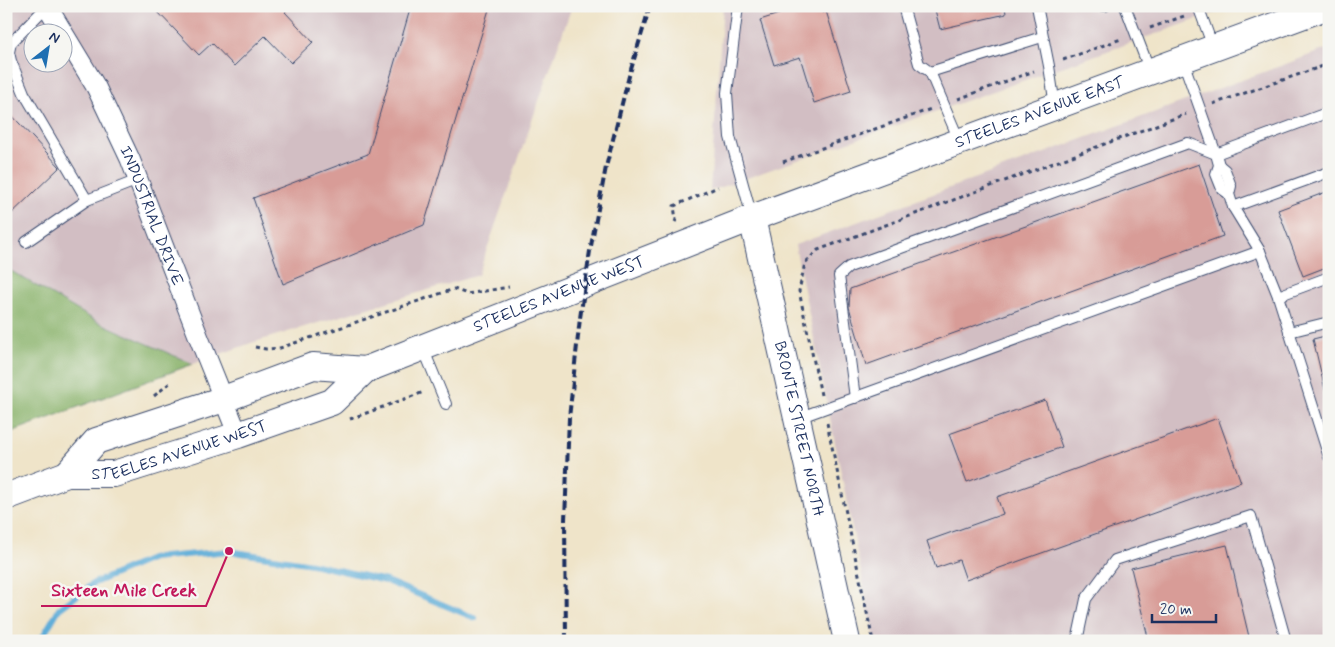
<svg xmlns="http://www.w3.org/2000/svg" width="1335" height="647" font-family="Mynerve,sans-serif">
<rect width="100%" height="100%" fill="#f6f6f2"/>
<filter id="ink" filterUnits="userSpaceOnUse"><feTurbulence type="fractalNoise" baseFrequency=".02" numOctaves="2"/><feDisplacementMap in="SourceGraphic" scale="10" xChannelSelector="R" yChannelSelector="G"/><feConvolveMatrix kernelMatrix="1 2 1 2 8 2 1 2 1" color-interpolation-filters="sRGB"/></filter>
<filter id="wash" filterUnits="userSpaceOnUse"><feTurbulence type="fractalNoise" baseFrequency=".0096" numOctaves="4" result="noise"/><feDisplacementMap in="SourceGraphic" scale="20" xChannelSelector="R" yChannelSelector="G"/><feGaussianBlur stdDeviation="1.12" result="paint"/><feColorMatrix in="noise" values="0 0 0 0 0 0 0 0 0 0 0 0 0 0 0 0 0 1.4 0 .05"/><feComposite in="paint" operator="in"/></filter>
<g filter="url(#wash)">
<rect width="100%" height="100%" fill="#efe4c9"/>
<g fill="#d2bec3" fill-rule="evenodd">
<path d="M6,6H572L478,275L251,343L193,364L96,321L6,268ZM32,32H62V62H32Z"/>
<polygon points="723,6 1235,6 710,191"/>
<polygon points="1329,48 1329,641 875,641 795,245"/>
</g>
<polygon fill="#89b26a" stroke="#527064" points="6,268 96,321 193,364 6,434"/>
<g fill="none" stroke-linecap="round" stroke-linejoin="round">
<polyline stroke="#5eadd8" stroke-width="6" points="40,641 59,609 94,583 153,558 229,551 312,564 386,581 475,618"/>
</g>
<g id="blocks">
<g fill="#d89c97">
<polygon points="158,6 291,6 285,12 313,42 291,63 265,36 234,66 212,43 199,55 155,9"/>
<polygon points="411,6 490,6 424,225 283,284 253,198 368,154"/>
<polygon points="780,6 821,6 823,13 826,11 851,91 814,103 800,57 774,65 760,20 782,13"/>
<polygon points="934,6 1005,6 1006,14 940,29"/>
<polygon points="6,109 60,167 6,219"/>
<polygon points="1199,164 1223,236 866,365 849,307 850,289"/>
<polygon points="1329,191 1329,266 1303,276 1278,210"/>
<polygon points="1329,335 1329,402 1328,402 1313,339"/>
<polygon points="1045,400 1062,447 967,482 949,434"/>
<polygon points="1218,418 1241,482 966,580 959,560 936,568 927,541 1003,514 997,497"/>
<polygon points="1227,545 1250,641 1149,641 1131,568"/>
</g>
</g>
</g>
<g filter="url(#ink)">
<use href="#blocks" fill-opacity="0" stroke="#3b4a6e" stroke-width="1"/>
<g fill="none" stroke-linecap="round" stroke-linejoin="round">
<g stroke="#3b4a6e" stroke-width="12">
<g id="lane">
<polyline points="47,6 11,43 9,52 11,61 24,93 87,200 138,180"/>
<polyline points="738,6 727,93 730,137 752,217"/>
<polyline points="903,6 919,64 930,72 1042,37"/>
<polyline points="1037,6 1049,66 1055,106"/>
<polyline points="1104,6 1105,6"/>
<polyline points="1125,6 1150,71"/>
<polyline points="1198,6 1213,47"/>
<polyline points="1183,61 1216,154 1219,165 1216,174 1222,189 1229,194"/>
<polyline points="930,72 959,140"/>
<polyline points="1219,165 1225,170 1231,186 1229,194 1233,207 1260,251 1278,296 1329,457"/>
<polyline points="1233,207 1329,172"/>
<polyline points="26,242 87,200"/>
<polyline points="1278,296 1329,277"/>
<polyline points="1289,332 1329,322"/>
<polyline points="423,348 446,404"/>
<polyline points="855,398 839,276 849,267 1188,143 1216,154 1329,112"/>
<polyline points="798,418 1260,251"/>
<polyline points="1077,641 1086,599 1115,560 1251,516 1286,641"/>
</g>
</g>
<g stroke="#3b4a6e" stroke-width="21">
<g id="street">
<path id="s1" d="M47,6L96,87L130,159L199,338L238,435"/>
</g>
</g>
<g stroke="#3b4a6e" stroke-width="28">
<g id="secondary">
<path id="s2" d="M752,218L847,641"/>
<polyline points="67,474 96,441 224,399 313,366 365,370"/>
<path id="s3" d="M6,497L67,474H114L238,435L332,402L365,370L752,218L1328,6"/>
</g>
</g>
<g stroke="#3b4a6e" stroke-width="3" stroke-dasharray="4 4" stroke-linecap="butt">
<polyline points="1150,28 1187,15"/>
<polyline points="1063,60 1121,39"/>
<polyline points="958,99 1034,71"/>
<polyline points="1213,104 1329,64"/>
<polyline points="783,162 931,109"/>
<polyline points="675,222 676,220 674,206 718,187"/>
<polyline points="255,347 266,349 280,348 454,289 467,294 509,287"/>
<polyline points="821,395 799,291 805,263 818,250 1186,114"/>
<polyline points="154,396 171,382"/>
<polyline points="350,419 424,392"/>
<polyline points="827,423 873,641"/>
</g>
<use href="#lane" stroke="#fff" stroke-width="10"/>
<use href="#street" stroke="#fff" stroke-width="19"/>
<use href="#secondary" stroke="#fff" stroke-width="26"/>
<polyline stroke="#1b2f5e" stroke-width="4" stroke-dasharray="8 4" stroke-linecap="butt" points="566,641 565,520 569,418 580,318 590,251 606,167 629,76 650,6"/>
</g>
</g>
<g text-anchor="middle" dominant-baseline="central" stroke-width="5" stroke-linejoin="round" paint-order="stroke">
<g font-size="16" fill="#1b2f5e" stroke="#f6f6f2">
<text stroke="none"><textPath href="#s3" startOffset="1110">STEELES AVENUE EAST</textPath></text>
<text stroke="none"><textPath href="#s1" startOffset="235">INDUSTRIAL DRIVE</textPath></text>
<text stroke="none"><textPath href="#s3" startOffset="596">STEELES AVENUE WEST</textPath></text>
<text stroke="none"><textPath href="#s2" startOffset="216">BRONTE STREET NORTH</textPath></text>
<text stroke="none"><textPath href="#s3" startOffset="181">STEELES AVENUE WEST</textPath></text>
</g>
</g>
<path fill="none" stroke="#c2185b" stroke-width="2" d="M229 551L206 606H41"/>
<circle fill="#c2185b" stroke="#f6f6f2" stroke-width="2" cx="229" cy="551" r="5"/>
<g font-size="18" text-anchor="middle" font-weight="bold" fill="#c2185b" stroke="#f6f6f2" stroke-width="5" stroke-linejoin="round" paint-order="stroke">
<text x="124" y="596">Sixteen Mile Creek</text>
</g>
<rect width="1335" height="647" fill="none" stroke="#f6f6f2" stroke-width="25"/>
<g transform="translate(48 48) rotate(31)"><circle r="24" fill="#f6f6f2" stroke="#9ea6b7"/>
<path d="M0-4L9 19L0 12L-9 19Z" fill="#1f6fb2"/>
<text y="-8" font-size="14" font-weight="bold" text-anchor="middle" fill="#1b2f5e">N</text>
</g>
<path d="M1152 614v8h64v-8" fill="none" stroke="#1b2f5e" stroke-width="2.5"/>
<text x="1160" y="614" font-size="15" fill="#1b2f5e" stroke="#f6f6f2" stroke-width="4" paint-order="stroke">20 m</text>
</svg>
